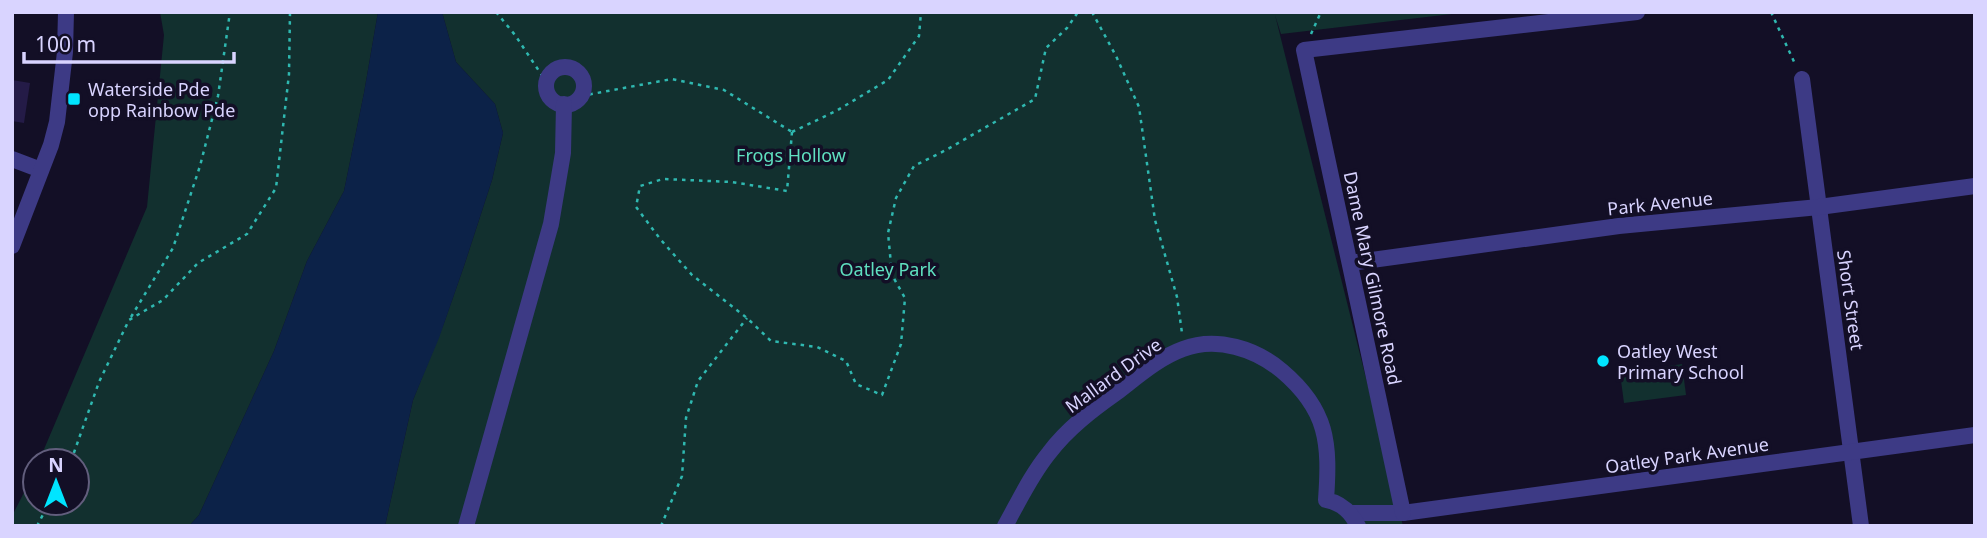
<svg xmlns="http://www.w3.org/2000/svg" width="1987" height="538" font-family="'Noto Sans',sans-serif">
<rect width="100%" height="100%" fill="#130f26"/>
<g fill="#12302f">
<polygon points="160,12 378,12 364,93 344,191 307,261 274,351 199,515 189,526 12,526 12,516 35,471 35,503 77,503 77,461 39,461 147,207 164,35"/>
<polygon points="442,12 1469,12 1281,34 1275,15 1403,526 385,526 413,400 444,323 464,266 492,180 503,133 495,104 456,62"/>
<polygon points="1682,364 1686,395 1624,403 1620,373"/>
</g>
<polygon fill="#0c2248" points="378,12 442,12 456,62 495,104 503,133 492,180 464,266 439,338 413,400 385,526 189,526 199,515 274,351 307,261 344,191 364,93"/>
<polygon fill="#241b47" points="12,80 30,83 24,123 12,121"/>
<g fill="none" stroke-linecap="round" stroke-linejoin="round">
<g stroke="#2fb8b0" stroke-width="2.5" stroke-dasharray="3.5 5" stroke-linecap="butt">
<polyline points="496,12 515,35 547,83"/>
<polyline points="1092,12 1116,56 1139,107 1155,220 1177,297 1182,333"/>
<polyline points="1771,12 1796,66"/>
<polyline points="1311,34 1321,12"/>
<polyline points="581,96 672,79 724,90 792,132"/>
<polyline points="792,132 787,191 732,182 663,179 640,186 636,207 661,240 692,275 747,318 771,341 817,347 846,361 856,384 882,395 901,344 905,298 892,275 888,233 896,198 914,166 946,150 1035,99 1046,48 1067,28 1078,12"/>
<polyline points="792,132 836,111 888,80 919,36 921,12"/>
<polyline points="131,317 173,248 200,166 218,96 230,12"/>
<polyline points="71,461 99,382 129,320 163,300 198,263 247,234 276,188 289,74 290,12"/>
<polyline points="37,526 49,503"/>
<polyline points="661,526 682,476 686,418 698,381 747,318"/>
</g>
<g stroke="#3d3a85" stroke-width="16">
<circle cx="565" cy="86" r="19"/>
<polyline points="1802,79 1861,526"/>
<polyline points="12,159 41,170"/>
<polyline points="12,246 51,145 57,122 65,52 66,12"/>
<polyline points="1350,263 1619,226 1819,207 1975,186"/>
<polyline points="1350,513 1403,513 1975,435"/>
<polyline points="1403,513 1304,50 1637,12"/>
<polyline points="466,526 551,224 563,153 564,104"/>
<path d="M1005,526C1019,501 1031,475 1049,453C1067,429 1092,410 1116,393C1137,377 1158,358 1183,349C1217,336 1256,349 1282,371C1328,410 1330,443 1326,500C1342,503 1351,512 1358,526"/>
</g>
</g>
<g fill="#00e5ff" stroke="#130f26" stroke-width="2.5">
<rect x="67" y="92" width="14" height="14" rx="3.5"/>
<circle cx="1603" cy="361" r="7"/>
</g>
<g text-anchor="middle" dominant-baseline="central" stroke-width="7" stroke-linejoin="round" paint-order="stroke">
<g font-size="18" fill="#d9d4ff" stroke="#130f26" text-anchor="start">
<text x="88" y="89">Waterside Pde<tspan x="88" dy="21">opp Rainbow Pde</tspan></text>
<text x="1617" y="351">Oatley West<tspan x="1617" dy="21">Primary School</tspan></text>
</g>
<g font-size="18" fill="#5fe0c0" stroke="#130f26">
<text x="791" y="155">Frogs Hollow</text>
<text x="888" y="269">Oatley Park</text>
</g>
<g font-size="18" fill="#d9d4ff" stroke="#130f26">
<text transform="translate(1660 203) rotate(-6)">Park Avenue</text>
<text transform="translate(1373 278) rotate(78)">Dame Mary Gilmore Road</text>
<text transform="translate(1851 300) rotate(82)">Short Street</text>
<text transform="translate(1113 375) rotate(-36)">Mallard Drive</text>
<text transform="translate(1687 455) rotate(-8)">Oatley Park Avenue</text>
</g>
</g>
<rect width="1987" height="538" fill="none" stroke="#d9d4ff" stroke-width="28"/>
<g transform="translate(56 482)"><circle r="33" fill="#130f26" stroke="#625e7d" stroke-width="2"/>
<path d="M0-5L12 26L0 18L-12 26Z" fill="#00e5ff"/>
<text y="-10" font-size="19" font-weight="bold" text-anchor="middle" fill="#d9d4ff">N</text>
</g>
<path d="M24 52v10h210v-10" fill="none" stroke="#d9d4ff" stroke-width="3.5"/>
<text x="35" y="52" font-size="21" fill="#d9d4ff" stroke="#130f26" stroke-width="5" paint-order="stroke">100 m</text>
</svg>
